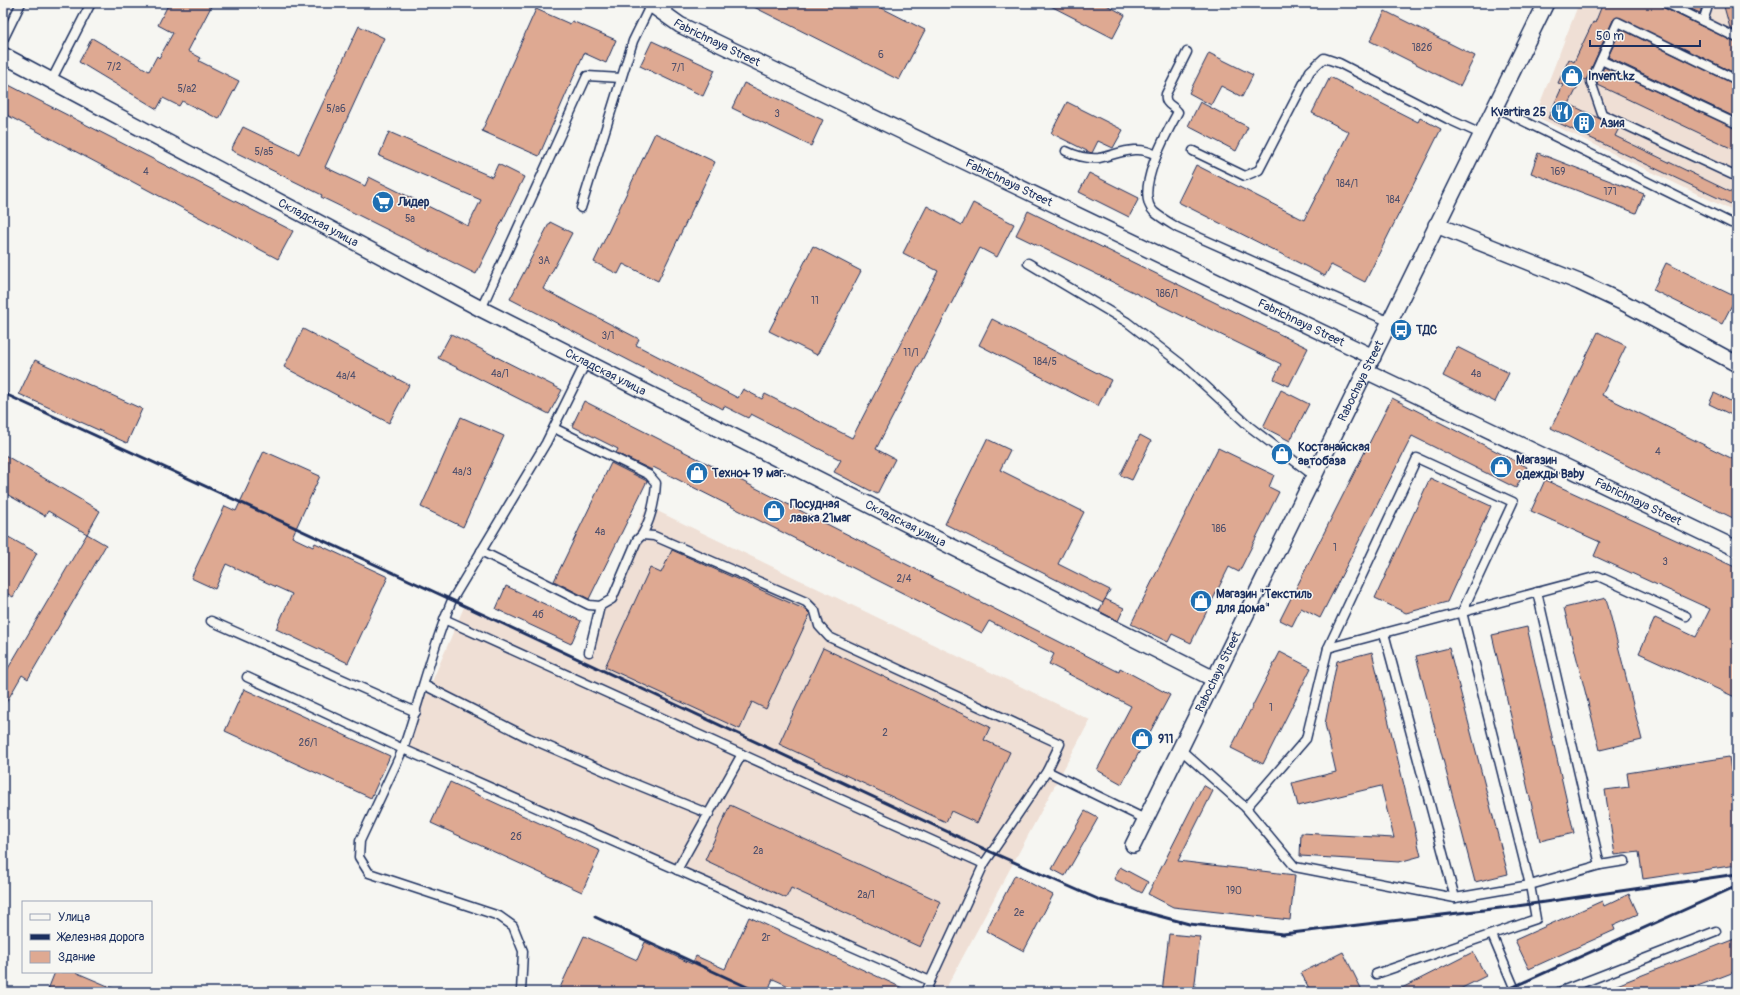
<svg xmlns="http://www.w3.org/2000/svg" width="1740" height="995" font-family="Pangolin,sans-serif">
<rect width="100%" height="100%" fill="#f6f6f2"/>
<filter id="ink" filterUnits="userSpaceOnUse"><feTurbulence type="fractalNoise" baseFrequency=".025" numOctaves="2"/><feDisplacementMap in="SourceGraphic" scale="8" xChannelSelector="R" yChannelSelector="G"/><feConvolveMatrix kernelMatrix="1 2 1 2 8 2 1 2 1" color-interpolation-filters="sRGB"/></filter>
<g filter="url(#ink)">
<g fill="#efdfd5">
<polygon points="1579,3 1737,3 1737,213 1535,116"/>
<polygon points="647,506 1090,720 944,992 940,992 403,749 464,607 581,662"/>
</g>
<g fill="#dea992" stroke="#1b2f5e">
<polygon points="169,3 213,3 188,51 201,58 199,61 239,81 219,119 182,101 179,106 163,98 157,109 79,62 92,38 149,71 157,56 159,58 173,33 158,25"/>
<polygon points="746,3 872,3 925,30 899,80"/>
<polygon points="1045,3 1103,3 1125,15 1113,38"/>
<polygon points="1603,3 1661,3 1664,8 1737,43 1737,74 1617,17 1613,20 1586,80 1582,78 1569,104 1619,128 1615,136 1737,195 1733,205 1548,118 1563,85 1558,83 1569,59 1574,62 1593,22 1595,23"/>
<polygon points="1678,3 1703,3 1700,13"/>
<polygon points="1723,3 1737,3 1737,32 1730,28"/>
<polygon points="536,9 570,24 572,21 616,40 606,63 584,53 539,156 482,131"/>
<polygon points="1385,11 1475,56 1460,86 1370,41"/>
<polygon points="359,26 384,38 325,167 365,186 369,177 468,226 481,200 379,156 389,132 492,177 498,164 524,177 476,274 352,212 321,197 322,195 231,150 243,127 299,154"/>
<polygon points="1621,29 1737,85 1737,118 1608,57"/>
<polygon points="652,41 715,70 703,96 640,66"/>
<polygon points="1209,53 1253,75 1242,97 1221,86 1211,105 1189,93"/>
<polygon points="1604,67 1737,129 1737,151 1598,85 1597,82"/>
<polygon points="1330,77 1418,122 1420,118 1441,129 1365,282 1331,265 1325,276 1178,202 1196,165 1304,220 1349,132 1312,113"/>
<polygon points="3,82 293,231 278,259 3,113"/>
<polygon points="744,83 823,120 811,146 732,108"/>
<polygon points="1067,102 1123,130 1113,148 1098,141 1092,153 1089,152 1051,133"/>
<polygon points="1200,102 1248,127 1236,151 1188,126"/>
<polygon points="655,133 715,162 658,281 623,264 618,274 594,262"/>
<polygon points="1538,153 1644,194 1636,213 1531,173"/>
<polygon points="1089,173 1139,198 1129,217 1079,192"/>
<polygon points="973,203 1014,224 997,257 980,248 876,449 895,459 877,494 834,472 841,460 751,414 748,418 724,406 723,409 510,299 550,222 572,233 543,289 639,339 636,345 738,398 743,389 762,399 765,394 852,438 938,271 903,253 927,206 962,225"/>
<polygon points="1028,211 1308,348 1289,386 1274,379 1281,364 1016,235"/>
<polygon points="813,246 861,271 817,355 769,331"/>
<polygon points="1666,263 1736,297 1722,324 1653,290"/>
<polygon points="992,319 1111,380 1098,406 979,345"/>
<polygon points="303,329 409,385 389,423 284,367"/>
<polygon points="1598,332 1626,346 1602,395 1737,461 1737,520 1551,428"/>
<polygon points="451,334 562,390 549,414 438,358"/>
<polygon points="1457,347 1509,373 1495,402 1443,376"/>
<polygon points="35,360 142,409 127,443 19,394"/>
<polygon points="1281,390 1309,404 1290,441 1263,427"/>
<polygon points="1714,393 1737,404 1737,410 1734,416 1709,404"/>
<polygon points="1392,398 1527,467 1516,488 1412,436 1320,618 1301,608 1292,626 1280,620"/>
<polygon points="584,401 1119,672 1120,668 1170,695 1122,784 1097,770 1131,706 1049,664 1054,654 989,621 982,633 653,467 652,470 616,453 618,449 572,426"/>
<polygon points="461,417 504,436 463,527 421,507"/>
<polygon points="1140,435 1151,441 1132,480 1120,475"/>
<polygon points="987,439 1010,450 1000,470 1084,512 1058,564 1110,590 1103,603 945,524"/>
<polygon points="1218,448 1274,475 1269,487 1279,492 1239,572 1229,567 1191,643 1172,634 1168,642 1131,624"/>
<polygon points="264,451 320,476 292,537 313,547 315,543 388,577 348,663 276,629 292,594 226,564 215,589 191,578 225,506 236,511"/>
<polygon points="3,454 100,511 87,534 48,511 45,516 3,492"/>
<polygon points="611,463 647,481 589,599 554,581"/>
<polygon points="1430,478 1491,506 1447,602 1406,613 1375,598"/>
<polygon points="1545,480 1737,568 1737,698 1639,653 1655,618 1696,637 1710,609 1594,556 1600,542 1531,511"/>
<polygon points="3,534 37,553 13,597 3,591"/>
<polygon points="87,534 106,545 28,679 22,675 3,708 3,677"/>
<polygon points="672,550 806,610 810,614 766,709 752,702 740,729 605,667 650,568 661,573"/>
<polygon points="506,586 581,621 571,644 496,609"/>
<polygon points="1606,598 1642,740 1600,750 1564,608"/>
<polygon points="1105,599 1124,608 1118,621 1099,611"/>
<polygon points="1527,627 1574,833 1540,841 1492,635"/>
<polygon points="823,648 990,727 984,740 1010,752 977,823 951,811 946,822 779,744"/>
<polygon points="1449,648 1508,874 1475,882 1416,656"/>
<polygon points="1280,652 1311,668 1263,764 1231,748"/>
<polygon points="1372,652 1421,856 1399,862 1300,856 1301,833 1394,838 1381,786 1298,806 1292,783 1336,772 1325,724 1337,661"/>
<polygon points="244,689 390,756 371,798 225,731"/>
<polygon points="1729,757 1731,771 1737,770 1737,865 1643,879 1639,852 1615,855 1605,790 1629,787 1627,773"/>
<polygon points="450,782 600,851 582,892 431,823"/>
<polygon points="1203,785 1213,791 1178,861 1295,875 1290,920 1173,907 1148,894"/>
<polygon points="730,805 941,902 920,947 791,888 786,898 705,860"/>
<polygon points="1085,811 1098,818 1065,876 1052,869"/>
<polygon points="1120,867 1148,882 1142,893 1114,879"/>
<polygon points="1015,875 1053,895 1024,951 986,931"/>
<polygon points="1629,894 1638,914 1613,925 1615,930 1529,969 1515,940 1602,901 1604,906"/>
<polygon points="749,917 911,992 802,992 773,979 767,992 558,992 584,936 637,960 645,942 692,964 696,956 725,969"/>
<polygon points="1169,934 1200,937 1194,992 1162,992"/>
<polygon points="1737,938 1737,971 1682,992 1599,992"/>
<polygon points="1343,952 1363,992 1311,992 1301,973"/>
<polygon points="1473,952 1486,976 1454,992 1394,992"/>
<polygon points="55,972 75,972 122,992 47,992"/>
</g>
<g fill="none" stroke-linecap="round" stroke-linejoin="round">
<g stroke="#1b2f5e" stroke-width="11">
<g id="service">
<polyline points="1666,3 1737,38"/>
<polyline points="664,14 670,3"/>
<polyline points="1703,21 1709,3"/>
<polyline points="3,40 21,3"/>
<path d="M1187,52L1166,94C1164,105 1173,105 1178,112C1167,132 1133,192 1154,212C1161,218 1170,223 1178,228L1390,322"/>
<polyline points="1601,60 1737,124"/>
<polyline points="1737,80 1618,22 1591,82 1602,114 1737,177"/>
<polyline points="51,81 91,3"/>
<polyline points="1495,107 1731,223"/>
<path d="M1066,151C1076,156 1087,159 1099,158C1119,154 1136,144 1156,155"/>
<polyline points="1193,151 1245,176 1259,170 1310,71 1324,58 1339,63 1448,119 1481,134"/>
<polyline points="581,208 633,41 651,4"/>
<polyline points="1028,263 1127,322 1185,367 1250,427 1314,476"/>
<polyline points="481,309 587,76 621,78"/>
<path d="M586,362L546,443L452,600C432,648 420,700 403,749L930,981"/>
<path d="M554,428L649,475L656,483C655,501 651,519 642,535"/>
<polyline points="481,551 589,605 600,606 612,599 637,540 642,535 654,536 806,602 815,611 819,626 829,637 1060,744 1047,771 984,864 925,992"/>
<polyline points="1537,592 1600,865"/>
<polyline points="444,619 984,864"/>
<polyline points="211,621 416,712"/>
<polyline points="1384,633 1455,898"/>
<polyline points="1328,648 1598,576 1686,616"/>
<polyline points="589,652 600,606"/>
<polyline points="247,677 403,749 360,841 359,857 369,873 499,916 513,926 523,951 521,992"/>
<polyline points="424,685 529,738 623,779 709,814"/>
<polyline points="1180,749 1246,808 1295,867 1455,898 1530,885 1600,865 1625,861"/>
<polyline points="1047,771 1145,819"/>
<polyline points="1246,808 1306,739 1328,648 1417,458 1513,502 1462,612 1530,885 1536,919 1376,974"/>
<polyline points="677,870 742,754"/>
<polyline points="1492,935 1516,992"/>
<polyline points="1559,992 1716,931"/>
</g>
</g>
<g stroke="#1b2f5e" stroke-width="18">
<g id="minor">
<path id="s1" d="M649,3L680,25L1373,357"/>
<path id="s2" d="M3,55L481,309L1214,679"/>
<polyline points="1436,225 1579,282 1626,304 1737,364"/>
<path id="s3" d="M1366,371L1737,549"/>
<path id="s4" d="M1133,845L1546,3"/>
</g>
</g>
<use href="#service" stroke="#f6f6f2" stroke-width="8"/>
<use href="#minor" stroke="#f6f6f2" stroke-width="15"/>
<g stroke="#1b2f5e" stroke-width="3">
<polyline points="3,393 452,600 991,852 1100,900 1189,924 1283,934 1517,906 1737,874"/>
<polyline points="595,917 758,992"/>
<polyline points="1502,992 1737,886"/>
</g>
</g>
</g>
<defs>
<g id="shop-disc" transform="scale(1.15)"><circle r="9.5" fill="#1f6fb2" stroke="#f6f6f2"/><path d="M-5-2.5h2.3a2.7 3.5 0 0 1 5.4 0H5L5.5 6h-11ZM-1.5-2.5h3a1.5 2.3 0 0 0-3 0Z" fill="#fff"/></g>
<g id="restaurant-disc" transform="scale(1.15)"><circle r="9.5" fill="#1f6fb2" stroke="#f6f6f2"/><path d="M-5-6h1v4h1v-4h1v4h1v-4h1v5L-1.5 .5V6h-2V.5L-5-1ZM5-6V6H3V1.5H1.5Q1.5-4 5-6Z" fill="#fff"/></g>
<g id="building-disc" transform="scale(1.15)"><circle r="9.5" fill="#1f6fb2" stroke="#f6f6f2"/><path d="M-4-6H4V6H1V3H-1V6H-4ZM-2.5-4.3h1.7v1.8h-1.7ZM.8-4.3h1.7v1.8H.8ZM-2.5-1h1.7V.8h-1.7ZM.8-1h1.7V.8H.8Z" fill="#fff"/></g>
<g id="supermarket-disc" transform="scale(1.15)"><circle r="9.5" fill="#1f6fb2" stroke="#f6f6f2"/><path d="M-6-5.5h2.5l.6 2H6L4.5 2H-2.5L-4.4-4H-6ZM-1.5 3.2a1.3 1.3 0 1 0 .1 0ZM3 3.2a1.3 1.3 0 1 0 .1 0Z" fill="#fff"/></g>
<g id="bus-disc" transform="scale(1.15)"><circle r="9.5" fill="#1f6fb2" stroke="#f6f6f2"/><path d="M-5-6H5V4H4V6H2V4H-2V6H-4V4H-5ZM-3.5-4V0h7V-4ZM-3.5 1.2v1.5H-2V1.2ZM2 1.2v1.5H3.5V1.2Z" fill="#fff"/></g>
</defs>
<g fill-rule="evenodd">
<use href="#shop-disc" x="1572" y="76"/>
<use href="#restaurant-disc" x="1562" y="112"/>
<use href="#building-disc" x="1584" y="123"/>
<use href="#supermarket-disc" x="383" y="202"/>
<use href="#bus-disc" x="1401" y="330"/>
<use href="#shop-disc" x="1282" y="454"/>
<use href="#shop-disc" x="1501" y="467"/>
<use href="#shop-disc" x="697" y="473"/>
<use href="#shop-disc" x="774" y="511"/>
<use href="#shop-disc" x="1201" y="601"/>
<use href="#shop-disc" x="1142" y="739"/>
</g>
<g text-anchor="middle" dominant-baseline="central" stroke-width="3" stroke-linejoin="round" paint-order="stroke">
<g font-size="10" fill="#4c4e6b">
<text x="1422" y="48">182б</text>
<text x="881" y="55">6</text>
<text x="114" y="67">7/2</text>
<text x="678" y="68">7/1</text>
<text x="187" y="89">5/а2</text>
<text x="336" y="109">5/а6</text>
<text x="777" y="114">3</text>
<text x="264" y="152">5/а5</text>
<text x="146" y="172">4</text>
<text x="1558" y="172">169</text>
<text x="1347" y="184">184/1</text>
<text x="1610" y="192">171</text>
<text x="1393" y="200">184</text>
<text x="410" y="219">5а</text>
<text x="544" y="261">3А</text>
<text x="1167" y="294">186/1</text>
<text x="815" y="301">11</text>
<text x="608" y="336">3/1</text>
<text x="911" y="353">11/1</text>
<text x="1045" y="362">184/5</text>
<text x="500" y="374">4а/1</text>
<text x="1476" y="374">4а</text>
<text x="346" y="376">4а/4</text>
<text x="1658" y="452">4</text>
<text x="462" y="472">4а/3</text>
<text x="1219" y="529">186</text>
<text x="600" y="532">4а</text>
<text x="1335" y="548">1</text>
<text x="1665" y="562">3</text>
<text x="904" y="579">2/4</text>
<text x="538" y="615">4б</text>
<text x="1271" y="708">1</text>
<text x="885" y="733">2</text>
<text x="308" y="743">2б/1</text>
<text x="516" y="837">2б</text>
<text x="758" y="851">2а</text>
<text x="1234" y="891">190</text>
<text x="866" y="895">2а/1</text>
<text x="1019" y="913">2е</text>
<text x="766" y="938">2г</text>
</g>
<g font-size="12" fill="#1b2f5e" stroke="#f6f6f2">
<text stroke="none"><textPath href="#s1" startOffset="79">Fabrichnaya Street</textPath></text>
<text stroke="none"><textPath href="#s1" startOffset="403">Fabrichnaya Street</textPath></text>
<text stroke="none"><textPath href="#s2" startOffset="357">Складская улица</textPath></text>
<text stroke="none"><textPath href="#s1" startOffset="727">Fabrichnaya Street</textPath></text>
<text stroke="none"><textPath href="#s2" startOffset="681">Складская улица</textPath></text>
<text stroke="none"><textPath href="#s4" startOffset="517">Rabochaya Street</textPath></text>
<text stroke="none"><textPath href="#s3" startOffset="302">Fabrichnaya Street</textPath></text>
<text stroke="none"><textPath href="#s2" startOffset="1017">Складская улица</textPath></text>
<text stroke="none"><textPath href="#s4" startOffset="193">Rabochaya Street</textPath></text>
</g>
<g font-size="12" font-weight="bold" fill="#1b2f5e" stroke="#f6f6f2" text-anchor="start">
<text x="1588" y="76">Invent.kz</text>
<text x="1546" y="112" text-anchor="end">Kvartira 25</text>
<text x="1600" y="123">Азия</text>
<text x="398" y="202">Лидер</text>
<text x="1416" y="330">ТДС</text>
<text x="1298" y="447">Костанайская<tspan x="1298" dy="14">автобаза</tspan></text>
<text x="1516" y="460">Магазин<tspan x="1516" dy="14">одежды Baby</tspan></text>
<text x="712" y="473">Техно+ 19 маг.</text>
<text x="790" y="504">Посудная<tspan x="790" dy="14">лавка 21маг</tspan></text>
<text x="1216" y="594">Магазин "Текстиль<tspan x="1216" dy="14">для дома"</tspan></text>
<text x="1158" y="739">911</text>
</g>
</g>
<rect width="1740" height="995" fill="none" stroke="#f6f6f2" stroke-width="16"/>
<rect x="8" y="8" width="1724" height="979" fill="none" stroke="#1b2f5e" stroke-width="1.5" filter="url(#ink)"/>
<rect x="22" y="901" width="130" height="72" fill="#f6f6f2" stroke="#9ea6b7"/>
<rect x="30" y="914" width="20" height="6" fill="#f6f6f2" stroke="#9ea6b7"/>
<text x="58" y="921" font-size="12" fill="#1b2f5e">Улица</text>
<rect x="30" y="934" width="20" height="6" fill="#1b2f5e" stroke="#9ea6b7"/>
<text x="58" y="941" font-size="12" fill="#1b2f5e">Железная дорога</text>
<rect x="30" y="951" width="20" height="12" fill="#dea992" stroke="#9ea6b7"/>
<text x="58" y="961" font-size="12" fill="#1b2f5e">Здание</text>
<path d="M1590 40v6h110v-6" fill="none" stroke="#1b2f5e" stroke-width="2"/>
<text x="1596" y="40" font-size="12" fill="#1b2f5e" stroke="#f6f6f2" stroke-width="3" paint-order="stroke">50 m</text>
</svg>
